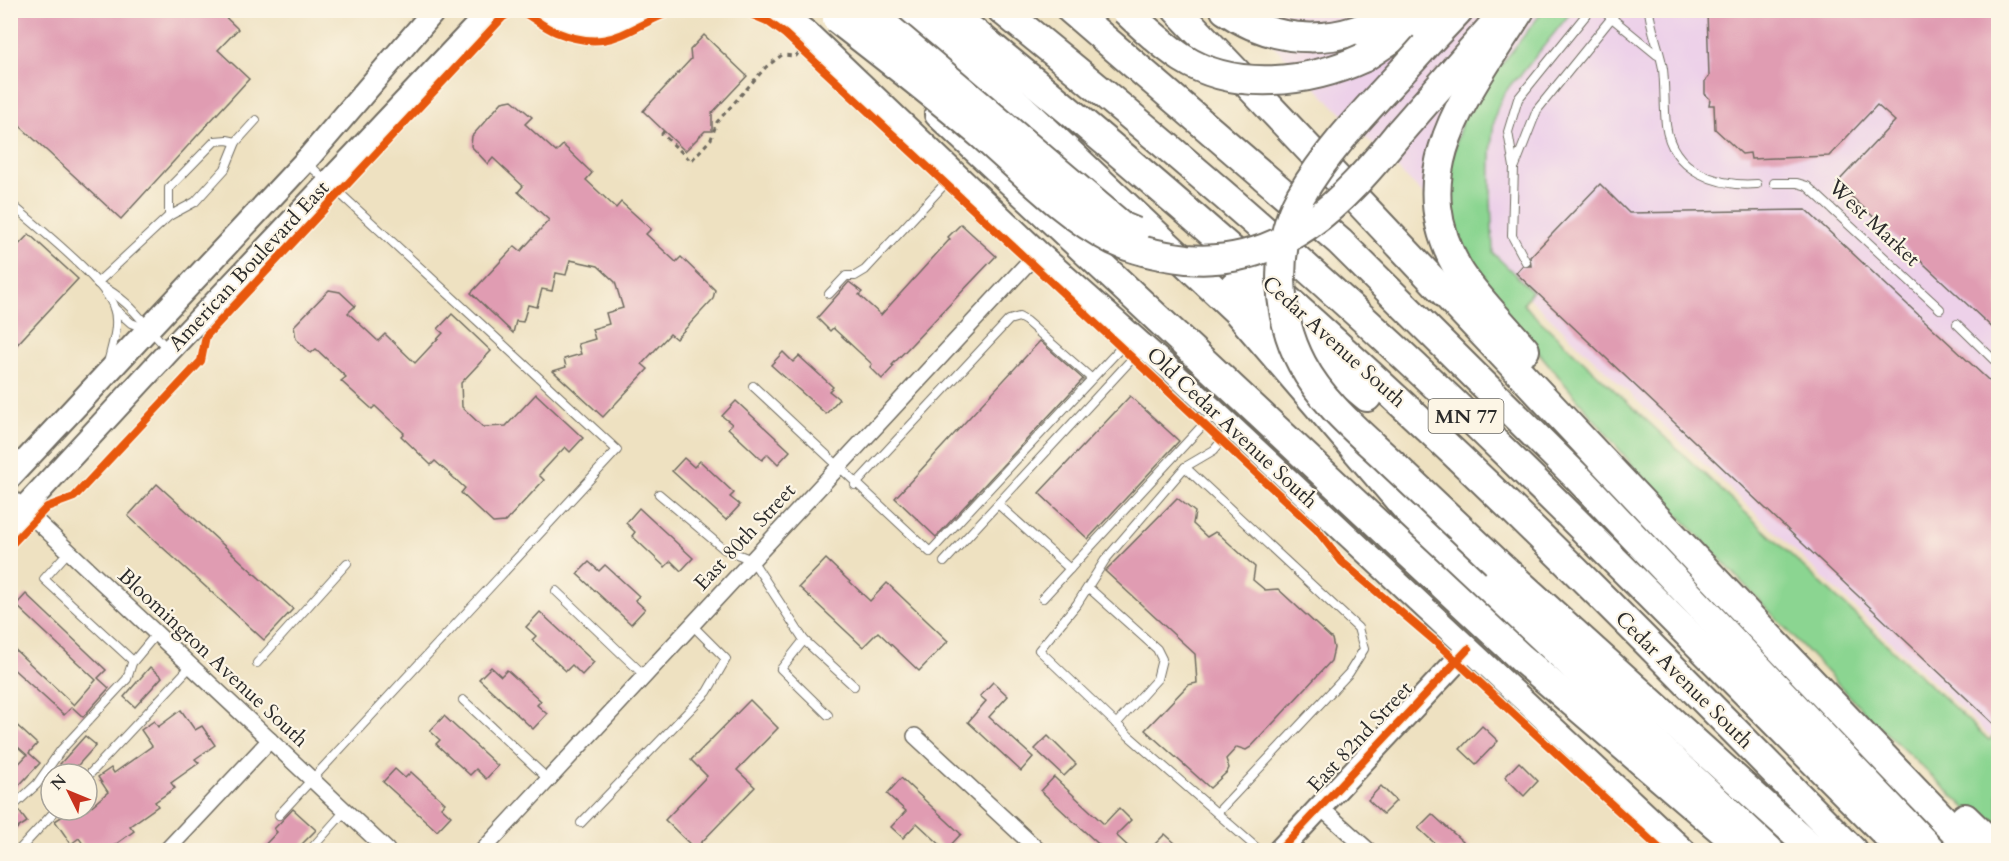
<svg xmlns="http://www.w3.org/2000/svg" width="2009" height="861" font-family="Cardo,serif">
<rect width="100%" height="100%" fill="#fcf5e5"/>
<filter id="ink" filterUnits="userSpaceOnUse"><feTurbulence type="fractalNoise" baseFrequency=".0167" numOctaves="2"/><feDisplacementMap in="SourceGraphic" scale="12" xChannelSelector="R" yChannelSelector="G"/><feConvolveMatrix kernelMatrix="1 2 1 2 8 2 1 2 1" color-interpolation-filters="sRGB"/></filter>
<filter id="wash" filterUnits="userSpaceOnUse"><feTurbulence type="fractalNoise" baseFrequency=".008" numOctaves="4" result="noise"/><feDisplacementMap in="SourceGraphic" scale="24" xChannelSelector="R" yChannelSelector="G"/><feGaussianBlur stdDeviation="1.35" result="paint"/><feColorMatrix in="noise" values="0 0 0 0 0 0 0 0 0 0 0 0 0 0 0 0 0 1.4 0 .05"/><feComposite in="paint" operator="in"/></filter>
<g filter="url(#wash)">
<rect width="100%" height="100%" fill="#eee1c1"/>
<polygon fill="#edd1e9" points="1239,11 1998,11 1998,744 1483,254"/>
<path fill="#8bd591" stroke="#5b805e" stroke-width="1.5" d="M1543,11H1572L1519,77H1517C1510,85 1503,94 1499,104C1486,134 1492,217 1493,253L1532,291L1523,304L1534,315L1989,740L1993,737L1998,741V838L1872,720L1638,472L1486,289L1454,237L1447,174L1464,113Z"/>
<g id="blocks">
<g fill="#e09cb2">
<polygon points="16,10 218,10 238,29 218,50 249,79 121,219 10,117 10,16"/>
<polygon points="1707,10 1998,10 1998,333 1837,183 1895,121 1877,105 1829,156 1751,159 1750,153 1742,154 1715,129 1714,105 1709,105 1710,99 1705,94 1705,81 1709,77"/>
<polygon points="704,35 747,76 712,113 712,131 705,131 685,151 643,111 691,59 690,50"/>
<polygon points="512,100 532,117 525,124 556,152 563,145 592,173 586,180 616,208 621,202 651,229 646,234 676,262 681,257 715,290 713,299 676,339 670,334 642,364 648,369 603,417 553,371 566,367 564,359 581,354 578,344 595,339 592,329 609,324 606,313 623,308 615,282 598,266 570,260 566,275 556,273 552,291 542,289 537,307 528,305 523,322 516,321 513,333 471,293 515,246 521,251 549,220 518,192 523,186 493,158 488,164 471,146 472,136 502,102"/>
<polygon points="1600,184 1629,213 1806,210 1998,389 1998,728 1516,273 1522,266 1531,266 1530,257"/>
<polygon points="961,224 996,256 892,365 894,366 882,379 870,367 872,364 833,328 830,331 817,318 849,282 862,292 859,295 881,315 950,239 948,237"/>
<polygon points="29,234 78,279 10,352 10,254"/>
<polygon points="329,290 340,292 355,306 348,313 378,341 385,334 415,363 443,333 438,329 452,314 491,351 461,383 462,407 483,427 506,426 536,394 583,438 570,452 565,447 539,475 544,480 505,522 493,523 461,493 465,488 435,461 431,465 401,436 404,433 375,406 372,409 341,381 346,377 316,349 311,353 296,339 294,326"/>
<polygon points="1040,341 1083,379 936,537 895,498"/>
<polygon points="783,352 793,362 799,356 833,387 829,391 839,399 826,414 771,365"/>
<polygon points="1130,396 1179,441 1088,539 1039,493"/>
<polygon points="736,401 790,451 778,464 768,454 762,460 728,428 732,424 722,416"/>
<polygon points="684,458 694,467 700,461 734,493 730,497 740,505 726,520 672,471"/>
<polygon points="157,484 293,609 264,640 128,516"/>
<polygon points="1177,498 1195,512 1193,524 1207,537 1215,532 1219,534 1255,567 1253,580 1265,590 1278,589 1332,639 1334,648 1331,661 1251,747 1246,750 1237,747 1226,759 1229,768 1227,772 1210,788 1145,730 1188,685 1197,683 1195,654 1105,571"/>
<polygon points="639,508 693,558 681,571 671,561 665,567 632,536 635,532 626,523"/>
<polygon points="826,559 870,601 887,583 948,641 919,671 878,632 863,647 799,587"/>
<polygon points="589,562 599,571 605,565 639,596 635,600 645,609 631,624 577,574"/>
<polygon points="26,594 106,670 98,678 109,688 83,717 72,707 64,715 10,666 10,645 74,705 96,680 16,605"/>
<polygon points="540,612 594,662 582,675 572,665 566,671 532,640 536,636 526,627"/>
<polygon points="150,667 162,677 135,707 124,697"/>
<polygon points="491,667 501,676 507,670 541,701 537,705 547,714 533,729 479,679"/>
<polygon points="993,682 1008,696 989,717 1033,757 1021,771 968,722 986,701 980,696"/>
<polygon points="750,700 778,728 737,770 755,787 695,849 665,820 707,776 691,760"/>
<polygon points="181,710 195,730 202,726 215,745 195,759 199,763 171,783 175,788 155,802 158,806 130,826 134,831 115,845 118,850 87,850 79,838 71,844 55,821 72,810 87,810 108,792 98,777 111,768 114,773 152,746 141,730 154,721 158,727"/>
<polygon points="444,716 498,766 486,779 476,769 470,775 436,744 440,740 430,731"/>
<polygon points="10,719 37,744 29,753 40,763 10,795 10,773 27,755 10,740"/>
<polygon points="1482,726 1498,741 1476,764 1460,749"/>
<polygon points="85,736 96,745 71,773 60,764"/>
<polygon points="1048,736 1076,764 1064,776 1035,749"/>
<polygon points="1519,762 1538,781 1524,796 1505,777"/>
<polygon points="395,769 405,778 411,772 445,803 441,807 451,816 437,831 383,782"/>
<polygon points="1054,777 1104,824 1119,808 1131,820 1116,835 1132,850 1105,850 1072,820 1041,791"/>
<polygon points="901,778 961,834 946,850 917,823 903,838 891,827 906,811 887,794"/>
<polygon points="1381,786 1396,801 1383,814 1368,800"/>
<polygon points="293,809 316,830 296,850 260,850 277,832 274,829"/>
<polygon points="19,811 27,822 10,833 10,816"/>
<polygon points="1432,814 1472,850 1442,850 1418,828"/>
<polygon points="1165,834 1176,844 1170,850 1149,850"/>
</g>
</g>
</g>
<g filter="url(#ink)">
<use href="#blocks" fill-opacity="0" stroke="#6f6b60" stroke-width="1.5"/>
<g fill="none" stroke-linecap="round" stroke-linejoin="round">
<g stroke="#6f6b60" stroke-width="10">
<g id="lane">
<polyline points="1602,10 1657,55"/>
<path d="M1649,10C1651,31 1660,50 1663,69C1665,88 1664,107 1666,125C1672,171 1717,187 1757,184"/>
<polyline points="1515,166 1537,110 1618,10"/>
<polyline points="1774,183 1797,183 1807,186 1940,309"/>
<path d="M10,203C34,224 106,281 114,308C120,325 112,346 108,363"/>
<polyline points="169,216 169,188 215,141 227,140 236,142"/>
<polyline points="1526,262 1512,236 1514,167 1508,132 1518,99 1590,10"/>
<polyline points="97,283 169,216 195,202 225,169 236,142 256,120"/>
<path d="M98,284C134,303 140,321 167,348"/>
<polyline points="829,294 846,276 855,276 865,270 954,174"/>
<polyline points="114,308 131,323 144,328"/>
<polyline points="1957,324 1998,364"/>
<polyline points="753,386 930,552 1131,337"/>
<polyline points="1231,430 1214,450 1185,467 1105,560 1077,604 1039,650 1129,736 1259,850"/>
<polyline points="1185,467 1358,628 1364,649 1349,673 1218,812"/>
<polyline points="855,485 1009,320 1019,317 1026,321 1091,378"/>
<polyline points="659,494 724,549 752,560 804,640 854,686"/>
<polyline points="999,505 1070,569"/>
<polyline points="69,551 44,579 133,661"/>
<polyline points="944,562 1143,347"/>
<polyline points="1089,588 1157,649 1162,659 1157,679 1116,724"/>
<polyline points="556,591 645,676"/>
<polyline points="1043,598 1214,413"/>
<polyline points="804,640 781,669 828,715"/>
<polyline points="257,663 347,563"/>
<polyline points="463,700 548,779"/>
<polyline points="87,777 191,666"/>
<polyline points="10,809 37,784 61,750 127,679 132,663 157,633"/>
<polyline points="279,815 617,450 306,162"/>
<polyline points="581,823 707,692 726,659 692,625"/>
<polyline points="312,848 345,811"/>
<polyline points="19,850 56,810"/>
</g>
</g>
<g stroke="#6f6b60" stroke-width="18">
<g id="street">
<polyline points="10,496 387,850"/>
<polyline points="915,736 1038,850"/>
<polyline points="1320,807 1368,850"/>
<polyline points="167,850 270,740"/>
<polyline points="483,850 1038,252"/>
</g>
</g>
<g stroke="#6f6b60" stroke-width="26">
<g id="secondary">
<path d="M546,10C582,33 605,27 642,10"/>
<polyline points="777,10 808,33 1038,252 1172,371 1684,850"/>
<polyline points="10,477 310,156 435,10"/>
<polyline points="10,523 170,350 491,10"/>
<polyline points="1280,850 1468,649"/>
</g>
</g>
<g stroke="#6f6b60" stroke-width="32">
<g id="highway">
<polyline points="904,10 1000,87"/>
<path d="M947,10C1103,137 1256,268 1403,405C1557,548 1704,700 1852,850"/>
<path d="M1002,10C1177,151 1348,299 1509,456C1642,585 1771,719 1902,850"/>
<polyline points="1071,10 1340,242 1580,480 1931,850"/>
<path d="M1177,10C1444,289 1705,574 1973,850"/>
<path d="M1225,10C1277,46 1344,47 1396,10"/>
<path d="M1520,10C1469,92 1401,170 1458,269C1472,293 1506,327 1525,350"/>
<polyline points="1425,46 1459,10"/>
<polyline points="1363,58 1408,28 1425,10"/>
<polyline points="987,75 1237,311 1411,514 1769,850"/>
<polyline points="939,114 1521,658 1745,850"/>
<polyline points="1399,133 1502,15"/>
<polyline points="1234,286 1367,397"/>
<polyline points="1496,562 1814,850"/>
<polyline points="1965,818 1998,850"/>
</g>
</g>
<polyline stroke="#6f6b60" stroke-width="3" stroke-dasharray="4.5 4.5" stroke-linecap="butt" points="664,131 662,134 691,161 711,139 717,122 766,67 782,55 796,56 800,51"/>
<use href="#lane" stroke="#fff" stroke-width="8"/>
<use href="#street" stroke="#fff" stroke-width="15"/>
<use href="#secondary" stroke="#fff" stroke-width="22"/>
<use href="#highway" stroke="#fff" stroke-width="28"/>
<g stroke="#6f6b60" stroke-width="32" stroke-linecap="butt">
<g id="highway-bridge">
<polyline points="867,10 1123,227 1135,232"/>
<path d="M1125,10C1143,27 1161,44 1182,58C1235,92 1309,83 1363,58"/>
<path d="M837,19C886,57 935,95 982,135C1023,171 1064,215 1113,240C1136,251 1162,256 1187,259C1284,267 1343,202 1399,133"/>
<path d="M1425,46C1383,94 1332,141 1300,197C1273,247 1276,315 1302,364C1322,402 1357,431 1387,459C1423,493 1460,528 1496,562"/>
</g>
</g>
<use href="#highway-bridge" stroke="#fff" stroke-width="28"/>
<g stroke="#fcf5e5" stroke-width="11">
<g id="cycleway">
<path d="M519,10C532,16 543,27 556,32C613,55 627,26 676,10"/>
<polyline points="741,10 767,21 785,34 1317,530 1342,562 1437,643 1661,850"/>
<polyline points="10,546 47,507 74,497 201,361 206,336 503,17 515,10"/>
<polyline points="1280,850 1468,649"/>
</g>
</g>
<use href="#cycleway" stroke="#e8590c" stroke-width="8"/>
</g>
</g>
<g text-anchor="middle" dominant-baseline="central" stroke-width="4.5" stroke-linejoin="round" paint-order="stroke">
<rect fill="#fcf5e5" stroke="#6a6863" stroke-width="1.5" x="1428.5" y="399" width="75" height="34" rx="4.5"/>
<g font-size="20" font-weight="bold" fill="#2b2b2b">
<text x="1466" y="416">MN 77</text>
</g>
<g font-size="21" fill="#2b2b2b" stroke="#fcf5e5">
<text transform="translate(1874 223) rotate(43)">West Market</text>
<text transform="translate(249 266) rotate(-47)">American Boulevard East</text>
<text transform="translate(1334 342) rotate(42)">Cedar Avenue South</text>
<text transform="translate(1232 428) rotate(43)">Old Cedar Avenue South</text>
<text transform="translate(745 537) rotate(-47)">East 80th Street</text>
<text transform="translate(213 658) rotate(43)">Bloomington Avenue South</text>
<text transform="translate(1684 680) rotate(45)">Cedar Avenue South</text>
<text transform="translate(1360 737) rotate(-47)">East 82nd Street</text>
</g>
</g>
<rect width="2009" height="861" fill="none" stroke="#fcf5e5" stroke-width="36"/>
<g transform="translate(69 792) rotate(313)"><circle r="28" fill="#fcf5e5" stroke="#a8a49b" stroke-width="1.5"/>
<path d="M0-4.5L10 22L0 15L-10 22Z" fill="#c8321e"/>
<text y="-9" font-size="16" font-weight="bold" text-anchor="middle" fill="#2b2b2b">N</text>
</g>
</svg>
